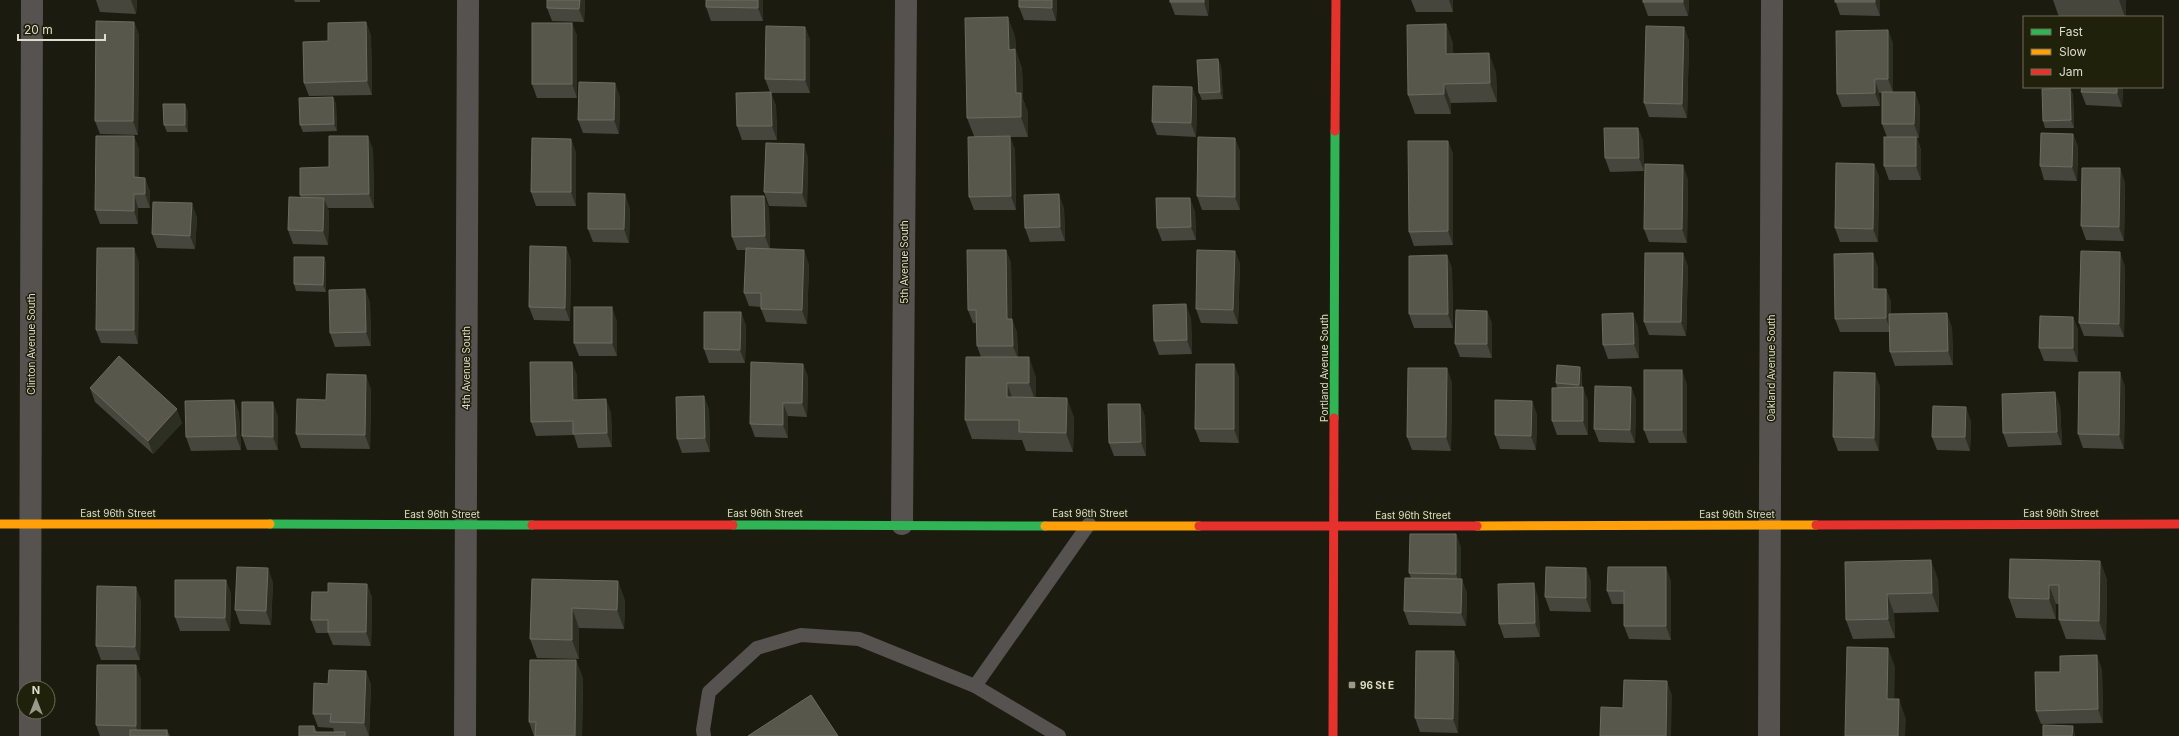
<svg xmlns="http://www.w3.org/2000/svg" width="2179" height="736" font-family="Inter,sans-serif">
<rect width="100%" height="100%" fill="#1b1c0f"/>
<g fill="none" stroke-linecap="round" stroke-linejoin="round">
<g stroke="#555250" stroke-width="14">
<polyline points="975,686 1089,524"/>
<polyline points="704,736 703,730 709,692 757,648 801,635 859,639 975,686 1059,736"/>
</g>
<g stroke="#555250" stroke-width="22">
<polyline points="902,524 906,0"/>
<polyline points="30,688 32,0"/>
<polyline points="30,736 30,712"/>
<polyline points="465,736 468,0"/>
<polyline points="1769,736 1772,0"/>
</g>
<g stroke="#30b455" stroke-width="9">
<polyline points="1334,418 1335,131"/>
<polyline points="270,524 532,525"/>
<polyline points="733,525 1045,526"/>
</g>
<g stroke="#ff9f0a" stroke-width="9">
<polyline points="0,524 270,524"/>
<polyline points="1045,526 1199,526"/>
<polyline points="1477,526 1816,525"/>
</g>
<g stroke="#e5322d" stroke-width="9">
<polyline points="1335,131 1336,0"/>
<polyline points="532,525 733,525"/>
<polyline points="1816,525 2179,524"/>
<polyline points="1199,526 1477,526"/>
<polyline points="1333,736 1334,418"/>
</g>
</g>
<g fill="#46463c">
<polygon points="96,0 137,0 136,14 100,12"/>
<polygon points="294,0 320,0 320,2 295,2"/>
<polygon points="547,0 585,0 584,22 552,21 547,8"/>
<polygon points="763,0 763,21 711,21 706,7"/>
<polygon points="1019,0 1057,0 1056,21 1024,20 1019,7"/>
<polygon points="1209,0 1208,16 1175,15 1170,2"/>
<polygon points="1411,0 1453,0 1453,12 1416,12"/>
<polygon points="1643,0 1689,0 1688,16 1648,16 1643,2"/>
<polygon points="1835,0 1880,0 1880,16 1840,15"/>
<polygon points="2053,0 2126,0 2126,17 2059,17"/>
<polygon points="134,22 139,35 138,135 100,134 95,121"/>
<polygon points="366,22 371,36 372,95 309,96 304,83"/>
<polygon points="572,23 577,36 577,98 537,98 532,84"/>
<polygon points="1446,24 1453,44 1453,53 1496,72 1497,102 1451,103 1451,114 1415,114 1408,95"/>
<polygon points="805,27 810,40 810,93 771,93 776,106 777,140 742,140 737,126 770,92 765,79"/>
<polygon points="1684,27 1689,41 1687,118 1649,117 1644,103"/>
<polygon points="1888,30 1893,44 1893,92 1920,106 1919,138 1917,138 1921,150 1921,180 1889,180 1884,166 1887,137 1882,124 1882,93 1879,93 1880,106 1842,107 1837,94"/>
<polygon points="1015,36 1016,51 1022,69 1023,99 1028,113 1028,137 1010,137 1015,150 1016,210 974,210 969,197 974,136 967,118"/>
<polygon points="1218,59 1221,66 1223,99 1202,100 1199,93"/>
<polygon points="1192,87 1197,101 1196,137 1157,135 1152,122"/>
<polygon points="2082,87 2123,87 2122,107 2086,105 2081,92"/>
<polygon points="2070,88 2073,95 2074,128 2045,128 2043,121"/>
<polygon points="620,96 619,134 583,133 578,120"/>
<polygon points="333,97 336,104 337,131 303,132 300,125"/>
<polygon points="188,111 188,132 167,132 164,125"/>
<polygon points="1638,128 1643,141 1644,171 1610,172 1605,158"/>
<polygon points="2073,134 2078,147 2077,181 2044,180 2040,166"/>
<polygon points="134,136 139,150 139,178 145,178 150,192 150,208 138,208 138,224 100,224 95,210"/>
<polygon points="1235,138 1240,152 1240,210 1202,210 1197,196"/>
<polygon points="571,139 576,153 576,206 536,206 531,192"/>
<polygon points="1448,141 1453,154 1453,245 1414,246 1409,232"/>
<polygon points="373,149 374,208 327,208 329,211 328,245 293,244 288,230 301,197 300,195 329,167"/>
<polygon points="808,157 807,207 769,206 764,192"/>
<polygon points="1874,164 1879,177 1878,242 1840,242 1835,228"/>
<polygon points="1688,179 1687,243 1649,242 1644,229"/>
<polygon points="2125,182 2124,241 2086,240 2081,226"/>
<polygon points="764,196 769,209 770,249 809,264 807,324 766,322 761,309 761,307 749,306 744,293 746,250 737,250 732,237"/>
<polygon points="630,208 629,243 593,242 588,229"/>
<polygon points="1064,208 1065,241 1030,242 1025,228"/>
<polygon points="1195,211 1196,240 1162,241 1157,228"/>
<polygon points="197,217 195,249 157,248 152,234"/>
<polygon points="566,247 571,261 570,321 534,320 529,307"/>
<polygon points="1006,250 1011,263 1012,319 1017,333 1018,357 1036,377 1036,398 1074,417 1073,452 1026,451 1022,440 972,439 965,420 981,357 977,346 977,323 973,323 968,310"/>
<polygon points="1235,251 1240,264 1238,324 1201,323 1196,309"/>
<polygon points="1683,253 1688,267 1686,336 1649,335 1644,322"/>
<polygon points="1447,255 1452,269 1453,328 1414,328 1409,314"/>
<polygon points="324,257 326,264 326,292 296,291 294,284"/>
<polygon points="139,262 138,344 101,343 96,330"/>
<polygon points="2125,266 2124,337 2084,336 2079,323"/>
<polygon points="1878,267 1878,289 1886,289 1891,302 1891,314 1952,327 1953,365 1895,366 1890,352 1889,332 1840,332 1835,319"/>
<polygon points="365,289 370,303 371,346 335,347 330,333"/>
<polygon points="1487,311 1492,324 1492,358 1460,357 1455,344"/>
<polygon points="741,312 746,326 745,363 709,363 704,349"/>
<polygon points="2073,317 2078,330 2078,362 2044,361 2039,348"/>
<polygon points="1191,318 1192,354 1159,355 1154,341"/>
<polygon points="617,321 617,356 579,356 574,343"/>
<polygon points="1638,327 1639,358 1608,359 1603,345"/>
<polygon points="803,364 808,377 807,417 788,416 788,438 755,437 750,424"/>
<polygon points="1234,364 1239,378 1239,443 1200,442 1195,429"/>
<polygon points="1580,367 1582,374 1582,387 1588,401 1588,435 1557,435 1552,421 1557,388 1556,383"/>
<polygon points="577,375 577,400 611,412 612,447 578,448 574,435 536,436 531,422"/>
<polygon points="1452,382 1451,451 1412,450 1407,437"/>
<polygon points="1687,384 1687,443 1649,443 1644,430"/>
<polygon points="1880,386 1879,451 1838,451 1833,437"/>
<polygon points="2125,386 2124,449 2083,448 2078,434"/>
<polygon points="1631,387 1636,400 1635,443 1599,442 1594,429"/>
<polygon points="90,388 182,423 153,454 95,402"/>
<polygon points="371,389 370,449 301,448 296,434 326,400"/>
<polygon points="704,396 709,410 710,452 682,453 677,439"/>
<polygon points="234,400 239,413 241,450 191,451 186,437"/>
<polygon points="1140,404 1145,417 1146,456 1114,456 1109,443"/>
<polygon points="2060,406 2062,445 2008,447 2003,433"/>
<polygon points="1537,414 1536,450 1500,449 1495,435"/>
<polygon points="278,416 278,450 247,450 242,436"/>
<polygon points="1971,421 1970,451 1937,450 1932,437"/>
<polygon points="1456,534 1461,548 1461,579 1467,593 1466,626 1409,625 1404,611 1411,578 1409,573"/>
<polygon points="2100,561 2107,580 2106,640 2066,639 2059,620 2059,604 2056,604 2056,619 2016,618 2009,598"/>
<polygon points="1845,562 1938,579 1939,612 1894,613 1895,638 1853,639 1846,620"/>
<polygon points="1586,568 1591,582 1591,612 1550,611 1545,597"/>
<polygon points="532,579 625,600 624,629 579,628 579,659 537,658 530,639"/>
<polygon points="226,580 231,594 230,631 180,631 175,617"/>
<polygon points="1671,581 1671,640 1629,639 1624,626 1624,604 1612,604 1607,591"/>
<polygon points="273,582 271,625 240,624 235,610"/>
<polygon points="367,584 372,598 371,646 333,645 328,633 316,633 311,620 328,592"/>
<polygon points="1538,597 1540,637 1504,638 1499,624"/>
<polygon points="141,600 140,660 101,660 96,646"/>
<polygon points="1454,651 1459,665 1458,733 1420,732 1415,718"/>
<polygon points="576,660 583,679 582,736 534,736 529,722"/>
<polygon points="2102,669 2103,723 2041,724 2036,711 2060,672"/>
<polygon points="366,671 371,685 369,736 299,736 314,726 317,732 334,732 333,728 318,727 313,714 328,684"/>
<polygon points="141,679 141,730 167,730 170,736 100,736 96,725"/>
</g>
<g fill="#2e2f23">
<polygon points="131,0 137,0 136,14"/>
<polygon points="580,0 585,0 584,22 579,9"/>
<polygon points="758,0 763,0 763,21 758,8"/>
<polygon points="1052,0 1057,0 1056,21 1052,8"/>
<polygon points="1204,0 1209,0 1208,16 1204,2"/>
<polygon points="1449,0 1453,0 1453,12"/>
<polygon points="1683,0 1689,0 1688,16 1683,2"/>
<polygon points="1875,0 1880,0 1880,16 1875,2"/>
<polygon points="2119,0 2126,0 2126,17 2125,17"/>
<polygon points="1008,17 1015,36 1016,51 1022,69 1023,99 1028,113 1028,137 1021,117 1016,93 1009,50"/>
<polygon points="134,22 139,35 138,135 133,121"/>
<polygon points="366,22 371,36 372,95 367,81"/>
<polygon points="572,23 577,36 577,98 572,84"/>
<polygon points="1446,24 1453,44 1453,73 1446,54"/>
<polygon points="805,27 810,40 810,93 805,80"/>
<polygon points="1684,27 1689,41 1687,118 1682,104"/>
<polygon points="1888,30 1893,44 1893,92 1888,79"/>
<polygon points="1489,53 1496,72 1497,102 1490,83"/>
<polygon points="1218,59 1221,66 1223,99 1220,92"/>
<polygon points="1875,79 1879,93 1880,106 1875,93"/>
<polygon points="615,83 620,96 619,134 614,120"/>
<polygon points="1444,84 1451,103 1451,114 1444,94"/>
<polygon points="1192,87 1197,101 1196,137 1191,123"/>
<polygon points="2117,87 2123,87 2122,107 2117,93"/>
<polygon points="2070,88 2073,95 2074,128 2071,120"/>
<polygon points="771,92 776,106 777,140 772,126"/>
<polygon points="1915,92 1920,106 1919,138 1914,124"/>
<polygon points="333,97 336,104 337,131 334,124"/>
<polygon points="185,104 188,111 188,132 185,125"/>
<polygon points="1638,128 1643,141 1644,171 1639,158"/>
<polygon points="2073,134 2078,147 2077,181 2072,167"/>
<polygon points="134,136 139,150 139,191 134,177"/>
<polygon points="368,136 373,149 374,208 369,194"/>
<polygon points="1010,136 1015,150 1016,210 1011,196"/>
<polygon points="1916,137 1921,150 1921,180 1916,166"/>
<polygon points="1235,138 1240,152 1240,210 1235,197"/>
<polygon points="571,139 576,153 576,206 571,192"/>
<polygon points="1448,141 1453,154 1453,245 1448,231"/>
<polygon points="804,144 808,157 807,207 802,193"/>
<polygon points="1874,164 1879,177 1878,242 1873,229"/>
<polygon points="1683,165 1688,179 1687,243 1682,229"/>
<polygon points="2120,168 2125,182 2124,241 2119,227"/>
<polygon points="145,178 150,192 150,208 145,194"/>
<polygon points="134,194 138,208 138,224 134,211"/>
<polygon points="625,194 630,208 629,243 624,229"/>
<polygon points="1059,194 1064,208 1065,241 1060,227"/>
<polygon points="764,196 769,209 770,250 765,236"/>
<polygon points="324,198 329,211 328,245 323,231"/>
<polygon points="1190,198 1195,211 1196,240 1191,227"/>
<polygon points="192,203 197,217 195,249 190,236"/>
<polygon points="566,247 571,261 570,321 565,308"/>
<polygon points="134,248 139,262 138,344 134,330"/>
<polygon points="804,250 809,264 807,324 802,310"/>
<polygon points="1006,250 1011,263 1012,333 1007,319"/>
<polygon points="1235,251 1240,264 1238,324 1233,310"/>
<polygon points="2120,252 2125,266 2124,337 2119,324"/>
<polygon points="1683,253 1688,267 1686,336 1681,322"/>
<polygon points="1873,253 1878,267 1878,302 1873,289"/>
<polygon points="1447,255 1452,269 1453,328 1448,314"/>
<polygon points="324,257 326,264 326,292 323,285"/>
<polygon points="365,289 370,303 371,346 366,332"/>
<polygon points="1886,289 1891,302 1891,332 1886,318"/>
<polygon points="1186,304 1191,318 1192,354 1187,340"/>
<polygon points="612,307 617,321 617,356 612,343"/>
<polygon points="1487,311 1492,324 1492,358 1487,344"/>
<polygon points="741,312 746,326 745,363 740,350"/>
<polygon points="1633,313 1638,327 1639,358 1634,344"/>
<polygon points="1947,313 1952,327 1953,365 1948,351"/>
<polygon points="2073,317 2078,330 2078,362 2073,348"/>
<polygon points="1012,319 1017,333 1018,359 1013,346"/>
<polygon points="1029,357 1036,377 1036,403 1029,383"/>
<polygon points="572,362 577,375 578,413 573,400"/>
<polygon points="803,364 808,377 807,417 802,403"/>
<polygon points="1234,364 1239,378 1239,443 1234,429"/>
<polygon points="1580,367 1582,374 1581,392 1579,385"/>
<polygon points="1447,368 1452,382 1451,451 1446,437"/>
<polygon points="1682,370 1687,384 1687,443 1682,430"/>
<polygon points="2120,372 2125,386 2124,449 2119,435"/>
<polygon points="1875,373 1880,386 1879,451 1874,438"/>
<polygon points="366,375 371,389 370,449 365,435"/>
<polygon points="1007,383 1014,403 1007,397"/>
<polygon points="1583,387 1588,401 1588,435 1583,421"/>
<polygon points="1631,387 1636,400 1635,443 1630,430"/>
<polygon points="2055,392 2060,406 2062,445 2057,432"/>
<polygon points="704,396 709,410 710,452 705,438"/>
<polygon points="1067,398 1074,417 1073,452 1066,433"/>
<polygon points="606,399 611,412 612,447 607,433"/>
<polygon points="234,400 239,413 241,450 236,436"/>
<polygon points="1532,401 1537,414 1536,450 1531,436"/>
<polygon points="273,402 278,416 278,450 273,437"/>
<polygon points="783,403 788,416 788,438 783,425"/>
<polygon points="1140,404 1145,417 1146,456 1141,442"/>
<polygon points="1966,407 1971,421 1970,451 1965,437"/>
<polygon points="177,409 182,423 153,454 148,441"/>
<polygon points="1456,534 1461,548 1461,588 1456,574"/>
<polygon points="1931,560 1938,579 1939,612 1932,593"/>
<polygon points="2100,561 2107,580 2106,640 2099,621"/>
<polygon points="1666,567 1671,581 1671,640 1666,626"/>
<polygon points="268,568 273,582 271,625 266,611"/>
<polygon points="1586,568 1591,582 1591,612 1586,598"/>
<polygon points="1462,579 1467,593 1466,626 1461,613"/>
<polygon points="226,580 231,594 230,631 225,618"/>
<polygon points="618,581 625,600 624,629 617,610"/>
<polygon points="1534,583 1538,597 1540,637 1535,623"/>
<polygon points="367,584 372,598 371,646 366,632"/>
<polygon points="2049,585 2056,604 2056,619 2049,599"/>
<polygon points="136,587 141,600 140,660 135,647"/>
<polygon points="1887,594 1894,613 1895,638 1888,619"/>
<polygon points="572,608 579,628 579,659 572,640"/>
<polygon points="1888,648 1895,667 1894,718 1887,699"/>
<polygon points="1454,651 1459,665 1458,733 1453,719"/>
<polygon points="2097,655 2102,669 2103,723 2098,709"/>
<polygon points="576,660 583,679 582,736 575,736"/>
<polygon points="136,665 141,679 141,736 139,736 136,726"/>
<polygon points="366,671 371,685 369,736 364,723"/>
<polygon points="1667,681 1672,695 1671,736 1666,736"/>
<polygon points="1899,699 1906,719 1905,736 1898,736"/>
<polygon points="2073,726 2075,733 2075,736 2072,736"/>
</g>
<g fill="#57574c" stroke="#6c6c61">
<polygon points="547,0 580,0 579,9 547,8"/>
<polygon points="706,0 758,0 758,8 706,7"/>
<polygon points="1019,0 1052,0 1052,8 1019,7"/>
<rect x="1170" y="0" width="34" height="2"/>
<rect x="1643" y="0" width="40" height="2"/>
<rect x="1835" y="0" width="40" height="2"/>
<polygon points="1008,17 1009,50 1015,49 1016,93 1021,93 1021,117 967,118 965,18"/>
<polygon points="96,21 134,22 133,121 95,121"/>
<polygon points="366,22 367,81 304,83 303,42 328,41 328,23"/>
<rect x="532" y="23" width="40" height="61"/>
<polygon points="1446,24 1446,54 1489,53 1490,83 1444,84 1444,94 1408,95 1407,25"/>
<polygon points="766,26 805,27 805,80 765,79"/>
<polygon points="1646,26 1684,27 1682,104 1644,103"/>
<polygon points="1888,30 1888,79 1875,79 1875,93 1837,94 1836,31"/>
<polygon points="1218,59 1220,92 1199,93 1197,60"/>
<polygon points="579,82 615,83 614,120 578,120"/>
<polygon points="1153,86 1192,87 1191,123 1152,122"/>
<polygon points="2082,87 2117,87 2117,93 2081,92"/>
<polygon points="2070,88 2071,120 2043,121 2042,89"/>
<polygon points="771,92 772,126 737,126 736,93"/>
<polygon points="1882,92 1915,92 1914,124 1882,124"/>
<polygon points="333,97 334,124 300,125 299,98"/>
<polygon points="163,104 185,104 185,125 164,125"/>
<polygon points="1604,128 1638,128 1639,158 1605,158"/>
<polygon points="2041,133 2073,134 2072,167 2040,166"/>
<polygon points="96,136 134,136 134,177 145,178 145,194 134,194 134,211 95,210"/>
<polygon points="329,136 368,136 369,194 300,195 300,168 329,167"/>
<polygon points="1010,136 1011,196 969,197 968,137"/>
<polygon points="1198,137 1235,138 1235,197 1197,196"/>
<rect x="1884" y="137" width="32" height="29"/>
<polygon points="532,138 571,139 571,192 531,192"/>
<polygon points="1408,141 1448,141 1448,231 1409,232"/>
<polygon points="766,143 804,144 802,193 764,192"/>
<polygon points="1836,163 1874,164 1873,229 1835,228"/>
<polygon points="1645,164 1683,165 1682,229 1644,229"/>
<polygon points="2082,168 2120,168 2119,227 2081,226"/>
<polygon points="588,193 625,194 624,229 588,229"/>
<polygon points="1059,194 1060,227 1025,228 1024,195"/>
<polygon points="731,196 764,196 765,236 732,237"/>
<polygon points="289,197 324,198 323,231 288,230"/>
<polygon points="1156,198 1190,198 1191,227 1157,228"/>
<polygon points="153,202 192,203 190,236 152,234"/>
<polygon points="530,246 566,247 565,308 529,307"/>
<polygon points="97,248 134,248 134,330 96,330"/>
<polygon points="746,248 804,250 802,310 761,309 761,293 744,293"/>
<polygon points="967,250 1006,250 1007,319 1012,319 1013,346 977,346 976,310 968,310"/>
<polygon points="1197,250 1235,251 1233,310 1196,309"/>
<polygon points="2081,251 2120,252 2119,324 2079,323"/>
<polygon points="1645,253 1683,253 1681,322 1644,322"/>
<polygon points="1873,253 1873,289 1886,289 1886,318 1835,319 1834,254"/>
<polygon points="1447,255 1448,314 1409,314 1409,256"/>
<polygon points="294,257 324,257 323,285 294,284"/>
<polygon points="365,289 366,332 330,333 329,290"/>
<polygon points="1186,304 1187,340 1154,341 1153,305"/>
<rect x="574" y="307" width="38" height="36"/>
<polygon points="1456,310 1487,311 1487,344 1455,344"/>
<polygon points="704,312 741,312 740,350 704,349"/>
<polygon points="1633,313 1634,344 1603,345 1602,314"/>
<polygon points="1947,313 1948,351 1890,352 1889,314"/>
<polygon points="2040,316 2073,317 2073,348 2039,348"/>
<polygon points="119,356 177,409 148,441 90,388"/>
<polygon points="966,357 1029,357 1029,383 1007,383 1007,397 1067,398 1066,433 1019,432 1019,420 965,420"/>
<polygon points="530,362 572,362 573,400 606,399 607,433 573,434 573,421 531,422"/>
<polygon points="751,362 803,364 802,403 783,403 783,425 750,424"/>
<polygon points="1196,364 1234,364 1234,429 1195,429"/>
<polygon points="1557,365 1580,367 1579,385 1556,383"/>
<polygon points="1408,368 1447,368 1446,437 1407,437"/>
<rect x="1644" y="370" width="38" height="60"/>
<polygon points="1834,372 1875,373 1874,438 1833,437"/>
<polygon points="2079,372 2120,372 2119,435 2078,434"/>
<polygon points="327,374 366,375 365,435 296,434 297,399 326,400"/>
<polygon points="1595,386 1631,387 1630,430 1594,429"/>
<polygon points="1583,387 1583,421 1552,421 1552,388"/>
<polygon points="2055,392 2057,432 2003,433 2002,394"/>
<polygon points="704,396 705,438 677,439 676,397"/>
<polygon points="234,400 236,436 186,437 185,401"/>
<polygon points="1495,400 1532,401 1531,436 1495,435"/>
<polygon points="242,402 273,402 273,437 242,436"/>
<polygon points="1108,404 1140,404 1141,442 1109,443"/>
<polygon points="1933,406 1966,407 1965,437 1932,437"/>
<polygon points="1410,534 1456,534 1456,574 1409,573"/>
<polygon points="2010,559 2100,561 2099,621 2059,620 2059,585 2049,585 2049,599 2009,598"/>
<polygon points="1931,560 1932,593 1887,594 1888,619 1846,620 1845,562"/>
<polygon points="237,567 268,568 266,611 235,610"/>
<polygon points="1546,567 1586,568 1586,598 1545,597"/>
<polygon points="1608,567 1666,567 1666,626 1624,626 1624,591 1607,591"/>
<polygon points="1405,578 1462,579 1461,613 1404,611"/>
<polygon points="532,579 618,581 617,610 572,608 572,640 530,639"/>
<polygon points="175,580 226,580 225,618 175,617"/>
<polygon points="328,583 367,584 366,632 328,632 328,620 311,620 312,592 328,592"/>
<polygon points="1534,583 1535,623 1499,624 1498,584"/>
<polygon points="97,586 136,587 135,647 96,646"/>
<polygon points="1847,647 1888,648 1887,699 1899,699 1898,736 1845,736"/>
<polygon points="1416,651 1454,651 1453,719 1415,718"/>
<polygon points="2097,655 2098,709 2036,711 2035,672 2060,672 2060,656"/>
<polygon points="530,660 576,660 575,736 535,736 536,722 529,722"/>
<polygon points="97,665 136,665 136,726 96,725"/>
<polygon points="329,670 366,671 364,723 330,722 331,714 313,714 314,683 328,684"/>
<polygon points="1624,680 1667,681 1666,736 1600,736 1601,707 1623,708"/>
<polygon points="811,695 838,736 748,736"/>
<polygon points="2043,725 2073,726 2072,736 2043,736"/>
<polygon points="299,726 314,726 314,732 345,732 345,736 299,736"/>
<rect x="130" y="730" width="37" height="6"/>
</g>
<rect fill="#9a9a8c" stroke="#20210a" stroke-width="1.5" x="1348" y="681" width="8" height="8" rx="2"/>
<g text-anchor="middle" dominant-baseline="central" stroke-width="3" stroke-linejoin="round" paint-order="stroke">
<g font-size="10" fill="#deded0" stroke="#20210a">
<text transform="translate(904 262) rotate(-90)">5th Avenue South</text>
<text transform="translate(31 344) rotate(-90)">Clinton Avenue South</text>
<text transform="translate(466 368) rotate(-90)">4th Avenue South</text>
<text transform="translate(1324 368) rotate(-90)">Portland Avenue South</text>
<text transform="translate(1771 368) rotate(-90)">Oakland Avenue South</text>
<text x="118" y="513">East 96th Street</text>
<text x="765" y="513">East 96th Street</text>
<text x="1090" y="513">East 96th Street</text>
<text x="2061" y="513">East 96th Street</text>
<text x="442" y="514">East 96th Street</text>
<text x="1737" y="514">East 96th Street</text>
<text x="1413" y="515">East 96th Street</text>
</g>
<g font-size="10" font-weight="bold" fill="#deded0" stroke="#20210a" text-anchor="start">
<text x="1360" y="685">96 St E</text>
</g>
</g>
<rect x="2023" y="16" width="140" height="72" fill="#20210a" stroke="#6c6d59"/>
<rect x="2031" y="29" width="20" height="6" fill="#30b455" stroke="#6c6d59"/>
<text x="2059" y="36" font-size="12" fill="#deded0">Fast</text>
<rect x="2031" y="49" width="20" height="6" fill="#ff9f0a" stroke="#6c6d59"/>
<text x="2059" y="56" font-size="12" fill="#deded0">Slow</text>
<rect x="2031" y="69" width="20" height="6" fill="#e5322d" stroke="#6c6d59"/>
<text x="2059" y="76" font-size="12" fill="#deded0">Jam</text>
<g transform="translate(36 700)"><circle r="19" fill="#20210a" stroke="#6c6d59"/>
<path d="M0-3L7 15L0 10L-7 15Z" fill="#9a9a8c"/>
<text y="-6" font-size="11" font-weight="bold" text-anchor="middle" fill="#deded0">N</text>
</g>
<path d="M18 34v6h87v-6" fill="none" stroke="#deded0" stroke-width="2"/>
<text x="24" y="34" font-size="12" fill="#deded0" stroke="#20210a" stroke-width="3" paint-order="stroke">20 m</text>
</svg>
